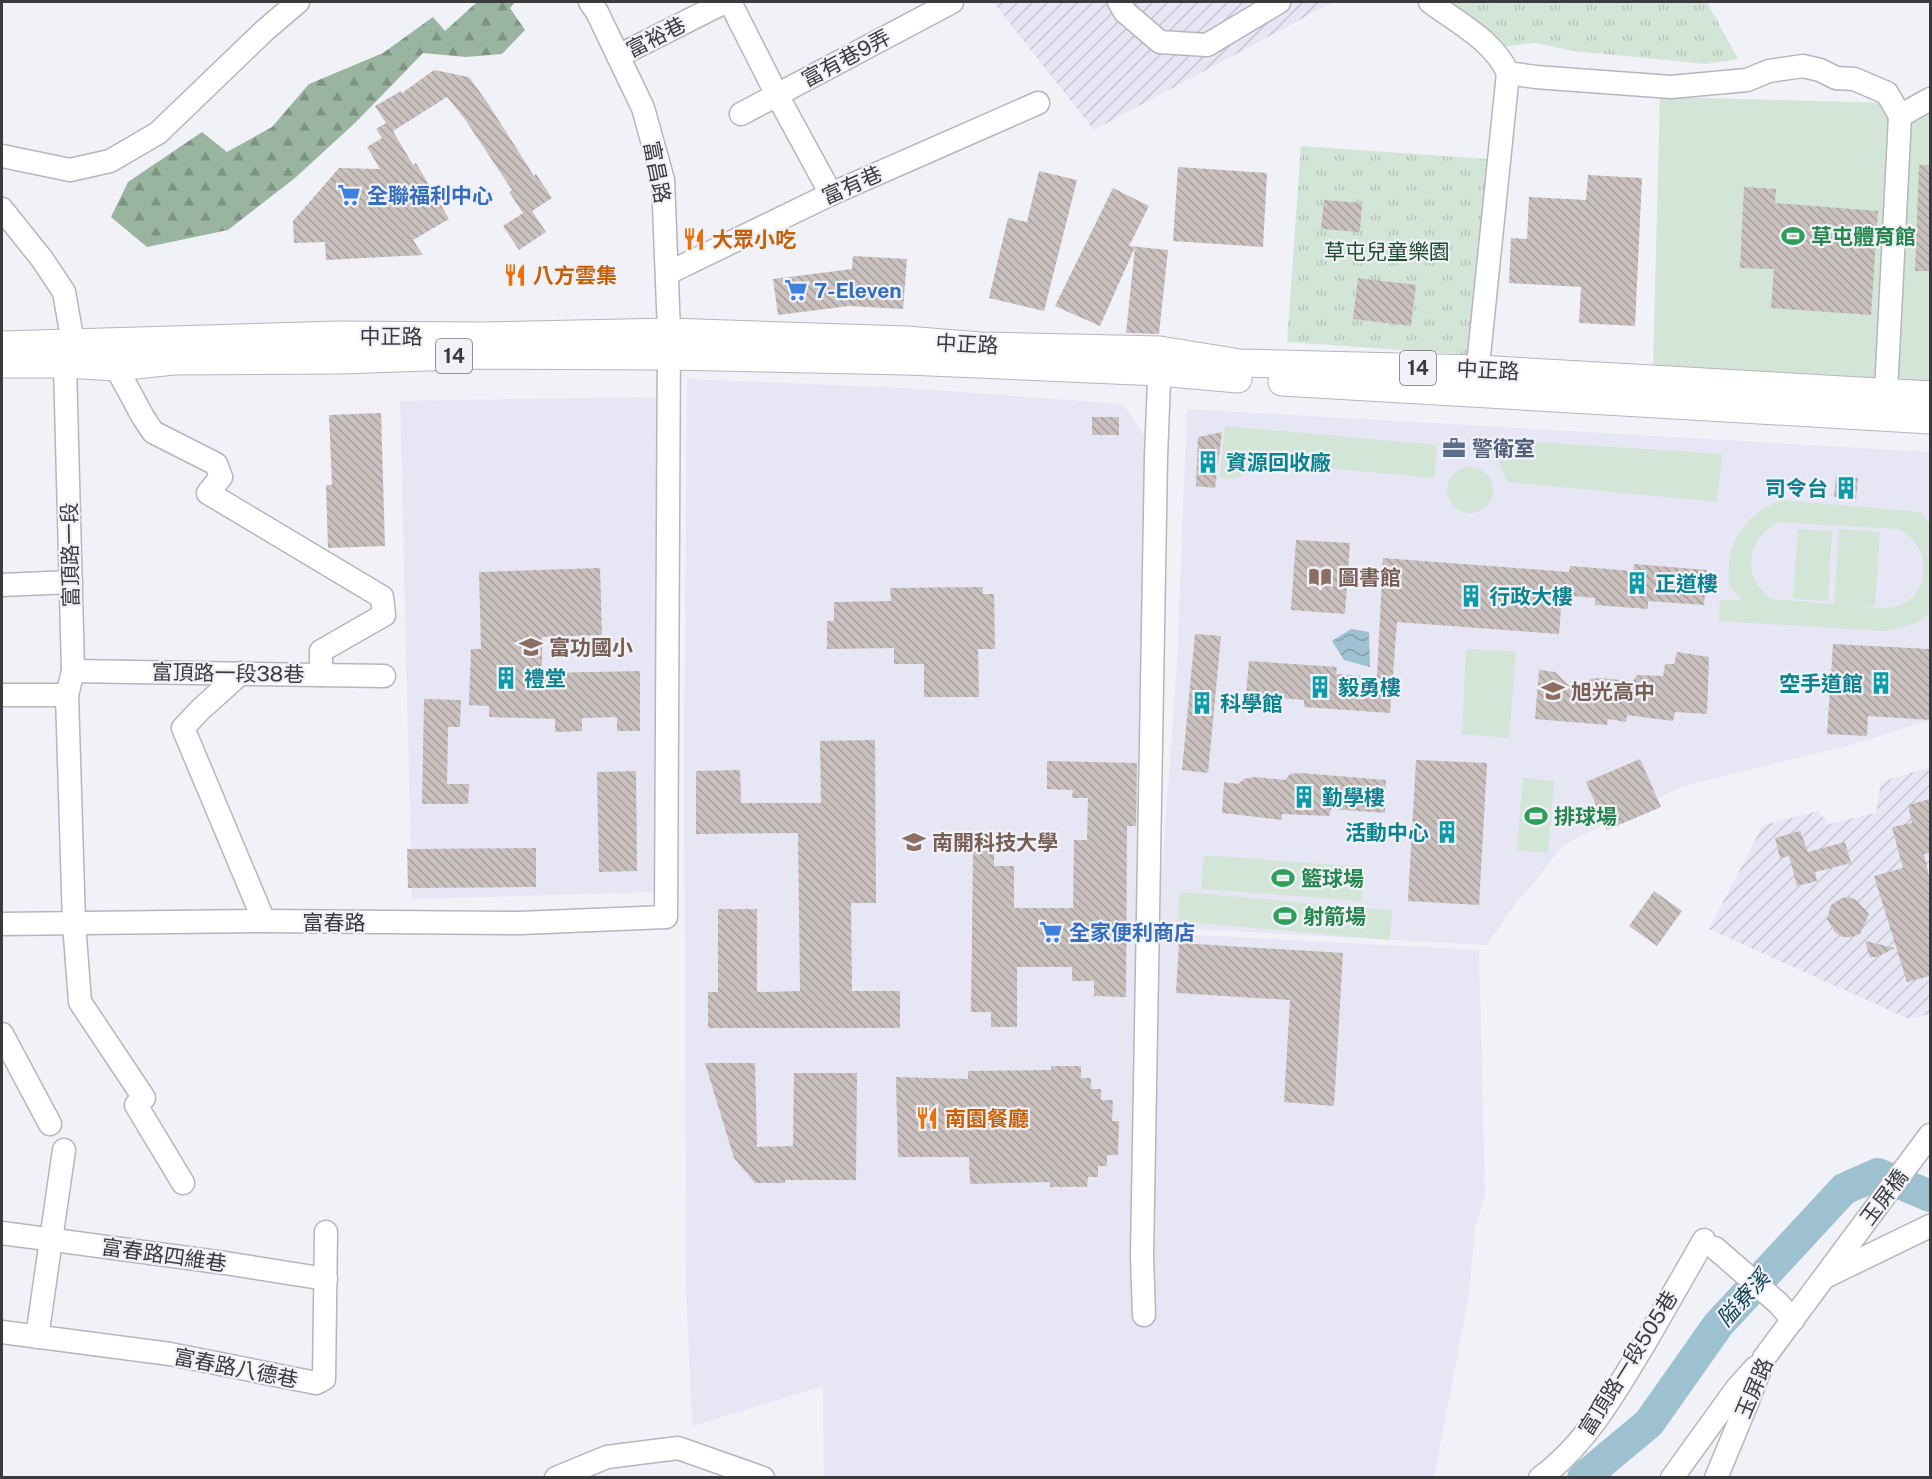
<svg xmlns="http://www.w3.org/2000/svg" width="1932" height="1479" font-family="'Public Sans','Noto Sans TC',sans-serif">
<defs>
<pattern id="industrial-furrows" width="10" height="10" patternUnits="userSpaceOnUse" patternTransform="scale(1.5)"><rect width="10" height="10" fill="#e6e6f4"/><path d="M-1 1l2-2M0 10L10 0M9 11l2-2" fill="none" stroke="#c6c6d2"/></pattern>
<pattern id="forest-firs" width="22" height="20" patternUnits="userSpaceOnUse" patternTransform="scale(1.5)"><rect width="22" height="20" fill="#99b59f"/><path d="M5 1l3.5 6h-7zM16 11l3.5 6h-7z" fill="#7e9483"/></pattern>
<pattern id="park-tufts" width="24" height="20" patternUnits="userSpaceOnUse" patternTransform="scale(1.5)"><rect width="24" height="20" fill="#d2e5d6"/><path d="M3 7l-1-3M5 7V3M7 7l1-3M15 17l-1-3M17 17v-4M19 17l1-3" fill="none" stroke="#b5c5b9"/></pattern>
<pattern id="water-waves" width="16" height="10" patternUnits="userSpaceOnUse" patternTransform="scale(1.5)"><rect width="16" height="10" fill="#9dc1d0"/><path d="M0 5q4-4 8 0t8 0" fill="none" stroke="#819eaa"/></pattern>
<pattern id="building-back-hatch" width="6" height="6" patternUnits="userSpaceOnUse" patternTransform="scale(1.5)"><rect width="6" height="6" fill="#cac1bf"/><path d="M-1 5l2 2M0 0l6 6M5-1l2 2" fill="none" stroke="#a59e9d"/></pattern>
</defs>
<rect width="100%" height="100%" fill="#f1f1f8"/>
<g fill="#e6e6f4">
<polygon points="687,379 904,388 1123,404 1145,437 1157,522 1140,932 1479,950 1485,1196 1475,1228 1469,1295 1434,1477 824,1477 823,1386 692,1426 686,1286 684,751"/>
<polygon points="657,397 655,892 412,899 400,401"/>
<polygon points="1187,409 1930,452 1930,720 1847,746 1683,786 1563,845 1529,889 1517,901 1487,945 1158,927 1177,663"/>
</g>
<g fill="url(#industrial-furrows)">
<polygon points="993,2 1333,2 1094,130"/>
<polygon points="1930,767 1930,1014 1909,1019 1709,929 1763,825 1818,811 1829,824 1876,813 1881,782"/>
</g>
<g fill="#d2e5d6" fill-rule="evenodd">
<polygon points="1660,97 1930,104 1930,382 1653,369"/>
<polygon points="1225,426 1437,445 1434,478 1270,463 1233,479 1220,478"/>
<polygon points="1490,439 1722,454 1717,502 1507,482"/>
<circle cx="1470" cy="490" r="23"/>
<path d="M1782,500L1920,512L1930,525V614L1916,623L1886,631L1719,621L1720,600H1742C1739,596 1732,591 1730,586C1728,580 1729,573 1729,567C1730,534 1753,511 1782,500ZM1778,522L1898,529C1932,544 1932,592 1900,606C1885,611 1864,606 1848,605L1875,606L1880,532L1839,529L1834,604L1771,599C1741,576 1746,540 1778,522Z"/>
<polygon points="1798,529 1832,531 1828,601 1793,599"/>
<polygon points="1466,649 1516,652 1509,738 1462,734"/>
<polygon points="1523,778 1554,781 1548,853 1517,850"/>
<polygon points="1204,855 1364,867 1361,901 1201,889"/>
<polygon points="1180,892 1392,910 1390,940 1178,921"/>
</g>
<polygon fill="url(#forest-firs)" points="477,2 515,2 510,8 525,30 502,54 466,57 423,53 356,122 295,178 228,230 147,247 111,217 128,182 202,132 227,152 272,127 309,84 383,53 433,17 445,31"/>
<g fill="url(#park-tufts)">
<polygon points="1452,2 1707,2 1738,59 1706,64 1574,51 1535,43 1501,47"/>
<polygon points="1301,146 1487,159 1473,355 1287,342"/>
</g>
<polygon fill="url(#water-waves)" points="1351,629 1369,632 1370,667 1344,660 1332,641"/>
<g fill="none" stroke-linecap="round" stroke-linejoin="round">
<polyline stroke="#9dc1d0" stroke-width="32" points="1583,1478 1649,1423 1718,1325 1844,1189 1878,1174 1930,1196"/>
</g>
<g fill="url(#building-back-hatch)">
<polygon points="434,70 469,77 487,102 534,176 536,174 552,198 532,211 546,232 519,250 503,226 523,213 509,192 512,190 464,118 447,97 393,131 413,165 416,163 449,219 413,240 423,255 326,260 325,242 294,243 293,221 339,168 380,169 367,147 382,138 376,129 386,123 375,106 401,91 402,93"/>
<polygon points="1919,165 1930,165 1930,271 1915,271"/>
<polygon points="1178,167 1267,173 1263,247 1173,241"/>
<polygon points="1039,171 1077,180 1044,311 989,298 1008,218 1027,222"/>
<polygon points="1588,175 1642,178 1635,326 1579,323 1581,287 1509,283 1511,238 1527,239 1529,197 1586,200"/>
<polygon points="1744,187 1776,189 1775,203 1878,211 1871,315 1771,308 1774,269 1740,268"/>
<polygon points="1113,188 1149,206 1129,246 1168,250 1159,334 1126,333 1135,247 1100,326 1055,306"/>
<polygon points="1324,200 1362,203 1360,232 1321,229"/>
<polygon points="853,256 907,259 903,309 849,306 778,315 773,279 852,269"/>
<polygon points="1358,278 1416,285 1411,326 1353,319"/>
<polygon points="381,413 385,546 328,548 326,485 332,485 329,415"/>
<rect x="1092" y="417" width="27" height="18"/>
<polygon points="1222,432 1215,488 1196,486 1198,437"/>
<polygon points="1836,476 1858,478 1856,500 1834,497"/>
<polygon points="1296,540 1350,543 1345,614 1291,610"/>
<polygon points="1383,558 1569,572 1570,566 1633,571 1634,564 1707,570 1704,605 1648,601 1648,609 1595,605 1595,598 1562,595 1559,634 1397,622 1390,713 1304,707 1304,700 1246,695 1249,661 1337,667 1336,674 1377,677"/>
<polygon points="600,568 602,635 542,637 542,673 640,671 640,731 617,731 617,717 582,718 582,731 555,732 555,719 489,717 489,706 469,705 471,649 481,649 479,572"/>
<polygon points="983,587 983,594 994,594 995,649 978,649 979,697 924,697 924,664 894,664 894,648 827,649 827,621 834,621 834,602 891,601 890,588"/>
<polygon points="1195,634 1221,636 1208,773 1182,770"/>
<polygon points="1833,644 1930,649 1930,720 1868,716 1867,736 1827,734"/>
<polygon points="1677,652 1709,657 1707,714 1675,712 1673,721 1627,715 1626,722 1608,719 1607,725 1535,719 1539,670 1555,672 1568,685 1584,685 1590,679 1599,678 1633,681 1637,675 1663,676 1665,664 1674,664"/>
<polygon points="424,699 461,700 460,727 448,727 447,784 469,784 468,804 422,804"/>
<polygon points="875,740 876,903 851,903 852,991 900,991 900,1028 708,1028 708,992 718,992 718,909 757,909 757,992 800,991 798,833 696,834 696,771 740,770 741,803 821,803 820,741"/>
<polygon points="1640,759 1661,807 1607,830 1586,782"/>
<polygon points="1416,760 1487,763 1479,905 1408,901"/>
<polygon points="1047,761 1137,763 1136,826 1127,826 1126,997 1094,996 1094,981 1072,981 1072,967 1017,967 1017,1027 991,1027 991,1012 971,1012 973,851 994,851 994,866 1014,866 1014,908 1073,908 1074,840 1087,840 1088,798 1072,798 1073,790 1047,789"/>
<polygon points="636,771 637,871 599,872 597,772"/>
<polygon points="1301,773 1386,780 1385,813 1331,809 1329,816 1282,814 1282,820 1222,813 1224,782 1238,784 1244,779 1254,777 1285,780 1290,774"/>
<polygon points="1930,799 1930,853 1924,854 1930,881 1930,976 1907,982 1874,876 1903,868 1892,827 1912,823 1908,805"/>
<polygon points="1800,831 1808,852 1845,842 1851,863 1815,872 1817,881 1797,886 1789,856 1780,858 1775,838"/>
<polygon points="536,848 536,887 408,888 407,849"/>
<polygon points="1654,891 1682,911 1657,946 1629,926"/>
<polygon points="1849,897 1856,900 1869,914 1860,934 1851,937 1842,937 1835,932 1827,919 1831,905 1842,898"/>
<polygon points="1865,941 1895,948 1877,957 1870,957"/>
<polygon points="1179,943 1343,953 1334,1106 1284,1102 1290,1000 1176,993"/>
<polygon points="705,1063 755,1063 757,1147 793,1146 794,1073 857,1073 856,1180 785,1180 785,1183 755,1183 734,1158"/>
<polygon points="1051,1066 1081,1066 1081,1078 1091,1078 1091,1089 1101,1089 1101,1100 1113,1100 1112,1121 1119,1121 1118,1155 1107,1155 1107,1166 1098,1166 1098,1177 1088,1177 1087,1187 1050,1187 1050,1182 970,1184 969,1157 898,1157 896,1077 968,1079 968,1071 1051,1070"/>
</g>
<g fill="none" stroke-linecap="round" stroke-linejoin="round">
<g stroke="#b6b5bd" stroke-width="25">
<g id="minor">
<polyline points="730,2 777,95 831,194"/>
<polyline points="1119,2 1125,12 1160,42 1207,45 1279,2"/>
<path d="M1430,2C1458,23 1493,40 1508,73L1536,77L1671,87L1747,80L1769,71L1803,66L1820,70L1836,78L1854,79L1887,93L1900,116"/>
<polyline points="618,56 725,2"/>
<polyline points="741,114 952,2"/>
<polyline points="2,156 70,170 110,161 158,133 264,31 298,2"/>
<polyline points="2,209 42,259 64,292 73,343 65,364 73,671 67,695 74,923 80,1002 144,1098 136,1105 183,1183"/>
<polyline points="668,273 831,194 1038,103"/>
<polyline points="116,367 143,417 153,432 216,464 221,477 208,493 382,597 384,615 321,651 321,675"/>
<polyline points="1476,385 1508,73"/>
<polyline points="1886,392 1900,116 1930,99"/>
<polyline points="2,585 71,582"/>
<polyline points="73,671 384,676"/>
<polyline points="241,673 201,709 183,728 264,921"/>
<polyline points="2,695 67,695"/>
<polyline points="2,924 264,921 520,923 666,917 669,332 663,180 643,108 597,12 590,2"/>
<polyline points="2,1034 50,1124"/>
<polyline points="2,1233 225,1263 326,1279"/>
<polyline points="1715,1248 1778,1303 1793,1320"/>
<polyline points="1827,1276 1930,1226"/>
<polyline points="1144,1315 1142,1257 1156,457 1160,355"/>
<polyline points="2,1332 170,1354 316,1383 324,1379 326,1232"/>
<polyline points="37,1337 64,1150"/>
<polyline points="556,1478 607,1457 678,1448 763,1478"/>
<path d="M1540,1478C1588,1443 1619,1386 1649,1336C1667,1304 1686,1272 1704,1240"/>
<polyline points="1672,1478 1737,1388 1755,1368"/>
<polyline points="1716,1478 1748,1401 1764,1358 1930,1135"/>
</g>
</g>
<g stroke="#b6b5bd" stroke-width="29">
<g id="major">
<polyline points="2,345 338,335 481,336 669,332 906,340 980,346 1160,350 1240,363 1477,369 1930,395"/>
<polyline points="2,364 65,364 116,367 174,361 341,360 483,355 669,356 907,361 1159,372 1238,379"/>
<polyline points="1282,382 1930,420"/>
</g>
</g>
<use href="#minor" stroke="#fff" stroke-width="22"/>
<use href="#major" stroke="#fff" stroke-width="27"/>
</g>
<defs>
<g id="supermarket-bare" transform="scale(1.8)"><path d="M-6-5.5h2.5l.6 2H6L4.5 2H-2.5L-4.4-4H-6ZM-1.5 3.2a1.3 1.3 0 1 0 .1 0ZM3 3.2a1.3 1.3 0 1 0 .1 0Z" fill="#3f7fe0" stroke="#f1f1f8" stroke-width="2.5" paint-order="stroke"/></g>
<g id="stadium-bare" transform="scale(1.8)"><path d="M0-5a6.5 5 0 1 0 0 10a6.5 5 0 1 0 0-10ZM-3.5-1.8h7v3.6h-7Z" fill="#2e9e5b" stroke="#f1f1f8" stroke-width="2.5" paint-order="stroke"/></g>
<g id="restaurant-bare" transform="scale(1.8)"><path d="M-5-6h1v4h1v-4h1v4h1v-4h1v5L-1.5 .5V6h-2V.5L-5-1ZM5-6V6H3V1.5H1.5Q1.5-4 5-6Z" fill="#e8710a" stroke="#f1f1f8" stroke-width="2.5" paint-order="stroke"/></g>
<g id="office-bare" transform="scale(1.8)"><path d="M-6-3h4V-5.5h4V-3h4V5H-6ZM-1-4.5V-3h2v-1.5ZM-6 0V1H6V0Z" fill="#5c6f8a" stroke="#f1f1f8" stroke-width="2.5" paint-order="stroke"/></g>
<g id="building-bare" transform="scale(1.8)"><path d="M-4-6H4V6H1V3H-1V6H-4ZM-2.5-4.3h1.7v1.8h-1.7ZM.8-4.3h1.7v1.8H.8ZM-2.5-1h1.7V.8h-1.7ZM.8-1h1.7V.8H.8Z" fill="#0f9aa8" stroke="#f1f1f8" stroke-width="2.5" paint-order="stroke"/></g>
<g id="library-bare" transform="scale(1.8)"><path d="M-6-4Q-3-5.5-.7-3.5V5Q-3 3-6 4ZM6-4Q3-5.5 .7-3.5V5Q3 3 6 4Z" fill="#8d6e63" stroke="#f1f1f8" stroke-width="2.5" paint-order="stroke"/></g>
<g id="school-bare" transform="scale(1.8)"><path d="M0-5L7-2L0 1L-7-2ZM-4 1L0 2.5L4 1V4Q0 6-4 4Z" fill="#8d6e63" stroke="#f1f1f8" stroke-width="2.5" paint-order="stroke"/></g>
<g id="university-bare" transform="scale(1.8)"><path d="M0-5L7-2L0 1L-7-2ZM-4 1L0 2.5L4 1V4Q0 6-4 4Z" fill="#8d6e63" stroke="#f1f1f8" stroke-width="2.5" paint-order="stroke"/></g>
</defs>
<g fill-rule="evenodd">
<use href="#supermarket-bare" x="349" y="195"/>
<use href="#stadium-bare" x="1793" y="236"/>
<use href="#restaurant-bare" x="694" y="239"/>
<use href="#restaurant-bare" x="515" y="275"/>
<use href="#supermarket-bare" x="796" y="290"/>
<use href="#office-bare" x="1454" y="448"/>
<use href="#building-bare" x="1208" y="462"/>
<use href="#building-bare" x="1846" y="488"/>
<use href="#library-bare" x="1320" y="577"/>
<use href="#building-bare" x="1637" y="583"/>
<use href="#building-bare" x="1471" y="596"/>
<use href="#school-bare" x="531" y="647"/>
<use href="#building-bare" x="506" y="678"/>
<use href="#building-bare" x="1881" y="683"/>
<use href="#building-bare" x="1320" y="687"/>
<use href="#school-bare" x="1553" y="691"/>
<use href="#building-bare" x="1202" y="703"/>
<use href="#building-bare" x="1304" y="797"/>
<use href="#stadium-bare" x="1536" y="816"/>
<use href="#building-bare" x="1447" y="832"/>
<use href="#university-bare" x="914" y="842"/>
<use href="#stadium-bare" x="1283" y="878"/>
<use href="#stadium-bare" x="1285" y="916"/>
<use href="#supermarket-bare" x="1051" y="932"/>
<use href="#restaurant-bare" x="927" y="1118"/>
</g>
<g text-anchor="middle" dominant-baseline="central" stroke-width="4.5" stroke-linejoin="round" paint-order="stroke">
<g fill="#f1f1f8" stroke="#727276" stroke-width="1.5">
<rect x="436" y="339" width="36" height="34" rx="4.5"/>
<rect x="1400" y="351" width="36" height="34" rx="4.5"/>
</g>
<g font-size="20" font-weight="bold" fill="#3b3b3e">
<text x="454" y="356">14</text>
<text x="1418" y="368">14</text>
</g>
<g font-size="21" fill="#3b3b3e" stroke="#f1f1f8">
<text transform="translate(656 37) rotate(-27)">富裕巷</text>
<text transform="translate(846 58) rotate(-28)">富有巷9弄</text>
<text transform="translate(657 172) rotate(79)">富昌路</text>
<text transform="translate(852 185) rotate(-24)">富有巷</text>
<text x="391" y="336">中正路</text>
<text transform="translate(967 344) rotate(3)">中正路</text>
<text transform="translate(1488 370) rotate(3)">中正路</text>
<text transform="translate(70 555) rotate(-91)">富頂路一段</text>
<text transform="translate(228 673) rotate(1)">富頂路一段38巷</text>
<text x="334" y="922">富春路</text>
<text transform="translate(1884 1197) rotate(-53)">玉屏橋</text>
<text transform="translate(164 1255) rotate(8)">富春路四維巷</text>
<text transform="translate(1628 1363) rotate(-58)">富頂路一段505巷</text>
<text transform="translate(236 1368) rotate(11)">富春路八德巷</text>
<text transform="translate(1754 1388) rotate(-67)">玉屏路</text>
</g>
<g font-size="21" font-weight="bold" fill="#366cbe" stroke="#f1f1f8" text-anchor="start">
<text x="367" y="195">全聯福利中心</text>
<text x="814" y="290">7-Eleven</text>
<text x="1069" y="932">全家便利商店</text>
</g>
<g font-size="21" font-weight="bold" fill="#27864d" stroke="#f1f1f8" text-anchor="start">
<text x="1811" y="236">草屯體育館</text>
<text x="1554" y="816">排球場</text>
<text x="1301" y="878">籃球場</text>
<text x="1303" y="916">射箭場</text>
</g>
<g font-size="21" font-weight="bold" fill="#c56008" stroke="#f1f1f8" text-anchor="start">
<text x="712" y="239">大眾小吃</text>
<text x="533" y="275">八方雲集</text>
<text x="945" y="1118">南園餐廳</text>
</g>
<g font-size="21" fill="#1e4d2d" stroke="#f1f1f8">
<text x="1387" y="251">草屯兒童樂園</text>
</g>
<g font-size="21" font-weight="bold" fill="#4e5e75" stroke="#f1f1f8" text-anchor="start">
<text x="1472" y="448">警衛室</text>
</g>
<g font-size="21" font-weight="bold" fill="#0d838f" stroke="#f1f1f8" text-anchor="start">
<text x="1226" y="462">資源回收廠</text>
<text x="1828" y="488" text-anchor="end">司令台</text>
<text x="1655" y="583">正道樓</text>
<text x="1489" y="596">行政大樓</text>
<text x="524" y="678">禮堂</text>
<text x="1863" y="683" text-anchor="end">空手道館</text>
<text x="1338" y="687">毅勇樓</text>
<text x="1220" y="703">科學館</text>
<text x="1322" y="797">勤學樓</text>
<text x="1429" y="832" text-anchor="end">活動中心</text>
</g>
<g font-size="21" font-weight="bold" fill="#785e54" stroke="#f1f1f8" text-anchor="start">
<text x="1338" y="577">圖書館</text>
<text x="549" y="647">富功國小</text>
<text x="1571" y="691">旭光高中</text>
<text x="932" y="842">南開科技大學</text>
</g>
<g font-size="22" font-style="italic" fill="#0b3f50" stroke="#f1f1f8">
<text transform="translate(1743 1298) rotate(-48)">隘寮溪</text>
</g>
</g>
<rect width="1932" height="1479" fill="none" stroke="#3b3b3e" stroke-width="6"/>
</svg>
